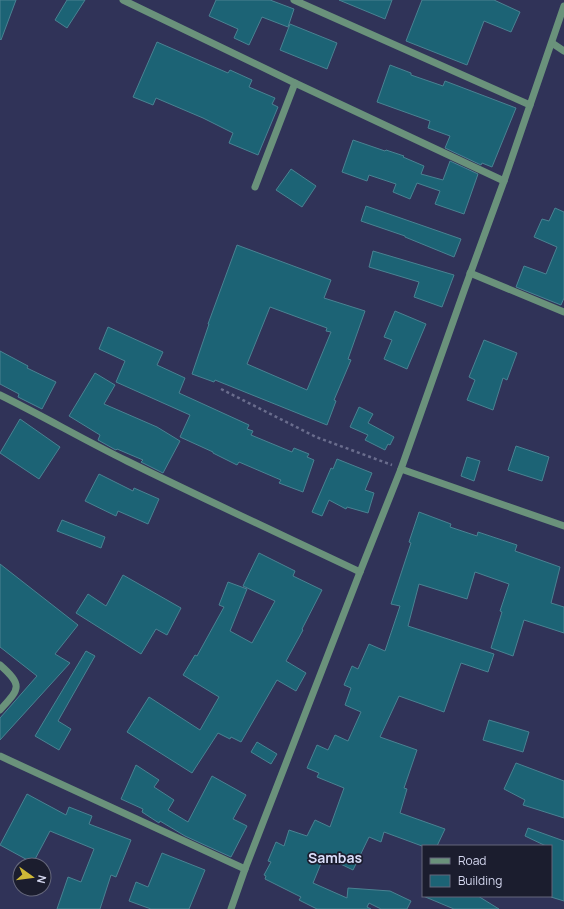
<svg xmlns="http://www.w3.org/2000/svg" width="564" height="909" font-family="Manrope,sans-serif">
<rect width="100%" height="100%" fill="#303358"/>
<g fill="#1c6375" stroke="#4a8292" fill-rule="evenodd">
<polygon points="0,0 16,0 1,40 0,39"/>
<polygon points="67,0 85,0 67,28 55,20"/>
<polygon points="216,0 270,0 294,9 288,27 262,17 249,45 234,38 238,29 209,16"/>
<polygon points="339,0 392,0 385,19"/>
<polygon points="422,0 494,0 520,12 511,32 484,21 467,65 406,41"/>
<polygon points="290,24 337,43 327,69 280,50"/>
<polygon points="157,42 228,73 230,70 252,80 249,87 275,98 272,104 278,107 258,155 229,143 233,133 203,118 156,98 153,105 133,97"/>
<polygon points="390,65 411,73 411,75 443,86 445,81 516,108 492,167 482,163 481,165 445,148 450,136 428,128 430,121 377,102"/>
<polygon points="353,140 385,151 386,150 404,156 403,157 424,166 421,174 443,180 450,161 478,174 464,214 435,204 440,191 417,183 410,199 393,192 396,184 369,175 367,181 342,172"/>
<polygon points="291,169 316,186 302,207 276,190"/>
<polygon points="366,206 461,239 454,257 405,237 405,236 361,221"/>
<polygon points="555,208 564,212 564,298 561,305 516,287 524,266 546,274 557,247 534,237 542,219 549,221"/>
<path d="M237,245L331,280L324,298L365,311L348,359L351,360L334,400L336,401L327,425L215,380L214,382L192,374L209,324H208ZM270,307L327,328L326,331L331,332L307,390L247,364Z"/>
<polygon points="373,251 454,275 442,307 414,297 419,282 369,267"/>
<polygon points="395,311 426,324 407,369 384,359 392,340 384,337"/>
<polygon points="108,327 163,352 157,365 185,378 179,393 249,425 247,429 253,431 251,435 292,452 294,448 309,454 307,457 314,460 303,492 279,483 281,480 239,462 237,465 213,453 213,452 180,437 190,415 116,382 125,361 99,349"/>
<polygon points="484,340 517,353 507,380 503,378 493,410 467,400 475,380 469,377"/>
<polygon points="0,351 28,366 27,368 56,382 42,409 18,397 19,394 0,384"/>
<polygon points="95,373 115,385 104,404 157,427 180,441 163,473 141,462 143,460 117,449 116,450 114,449 98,440 100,435 69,416"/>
<polygon points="359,407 373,414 368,423 394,437 390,445 388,444 385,450 365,440 368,435 350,427"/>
<polygon points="20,419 60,447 39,479 0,453"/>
<polygon points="516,446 549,457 542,481 508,470"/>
<polygon points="467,457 480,461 474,481 461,476"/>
<polygon points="337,459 372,473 365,490 374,493 368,513 347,507 346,509 329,500 322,516 312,512 331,468 333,469"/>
<polygon points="99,474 133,491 134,488 159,499 148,524 118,511 116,516 85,501"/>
<polygon points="419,512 451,524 450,527 477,536 478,532 517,545 515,551 560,567 551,603 564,607 564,633 524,620 513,656 491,648 502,612 500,611 509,584 475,572 467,599 419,584 408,626 494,654 488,672 461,663 444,712 399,696 380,737 417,750 404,788 407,789 400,813 445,829 437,846 422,846 384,832 381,842 369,837 353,870 324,856 313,883 347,898 348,888 390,891 411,901 407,909 381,909 369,903 367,907 371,909 317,909 299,900 301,897 265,879 266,876 264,875 271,862 268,861 276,842 284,846 289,830 307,836 315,820 330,827 344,788 317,777 319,773 307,768 317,745 328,750 335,735 348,741 361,712 345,705 351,688 344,685 352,666 358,669 369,644 385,651 400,606 391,604 411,543 409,542"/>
<polygon points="62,520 105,537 101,548 57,531"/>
<polygon points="259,553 295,571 293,576 322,590 302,629 303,630 286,661 306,673 296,691 277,680 241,742 231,737 230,739 218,733 192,773 127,732 149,697 200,730 219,697 183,675 195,655 197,656 224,607 219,605 228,582 247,589 230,631 252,643 275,601 243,586"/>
<polygon points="0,564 78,625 55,654 70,663 0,740 0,718 37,676 0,647"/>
<polygon points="123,575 181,608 167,635 156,629 141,654 76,613 88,594 106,606"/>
<polygon points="86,651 95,656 58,721 71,729 59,750 35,736"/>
<polygon points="489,720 529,732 523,752 483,740"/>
<polygon points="257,742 277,754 271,764 251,752"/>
<polygon points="516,763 564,781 564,818 523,805 525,800 504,789"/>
<polygon points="136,765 159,780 154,787 174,800 168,810 188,822 212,776 246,795 233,819 247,826 231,857 185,836 160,821 159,823 142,812 143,809 121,799"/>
<polygon points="27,794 66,815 69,807 92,816 89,824 131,840 116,877 111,875 100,909 57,909 68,877 81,882 94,849 50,831 33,863 0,845"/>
<polygon points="528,828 564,841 564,901 551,897 551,846 546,846 525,836"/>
<polygon points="162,853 205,870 189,909 151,909 129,901 136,882 148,887"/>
<polygon points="423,896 478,896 499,909 454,909"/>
</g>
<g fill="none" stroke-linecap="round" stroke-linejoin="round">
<polyline stroke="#6a6d8d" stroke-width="2.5" stroke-dasharray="3 3" stroke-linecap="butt" points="221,389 316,437 392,465"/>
<g stroke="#6a927b" stroke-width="7">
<polyline points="123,0 295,83 504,181"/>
<polyline points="294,0 530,105"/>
<polyline points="552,43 564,51"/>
<polyline points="255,187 295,83"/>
<polyline points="470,273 564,312"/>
<path d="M0,395C43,416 84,440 127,461C204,499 282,535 360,572"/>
<polyline points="401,469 564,526"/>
<path d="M0,665C24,686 19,689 0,710"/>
<polyline points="0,756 245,869"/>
<polyline points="231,909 245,869 360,572 401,469 465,288 504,181 564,6"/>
</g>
</g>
<g text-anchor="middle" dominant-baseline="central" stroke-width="3.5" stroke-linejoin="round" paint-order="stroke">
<g font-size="14" font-weight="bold" fill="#dadefa" stroke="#1b1d2e">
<text x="335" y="857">Sambas</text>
</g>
</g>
<rect x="422" y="845" width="130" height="52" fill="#1b1d2e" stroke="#65677b"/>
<rect x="430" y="858" width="20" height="6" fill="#6a927b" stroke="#65677b"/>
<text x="458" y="865" font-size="12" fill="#d4d7ef">Road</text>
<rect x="430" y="875" width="20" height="12" fill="#1c6375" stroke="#65677b"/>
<text x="458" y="885" font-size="12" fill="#d4d7ef">Building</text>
<g transform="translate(32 877) rotate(104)"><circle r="19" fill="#1b1d2e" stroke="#65677b"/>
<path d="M0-3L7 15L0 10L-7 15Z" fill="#ceb837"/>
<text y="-6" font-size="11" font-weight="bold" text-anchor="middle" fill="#d4d7ef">N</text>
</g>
</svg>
